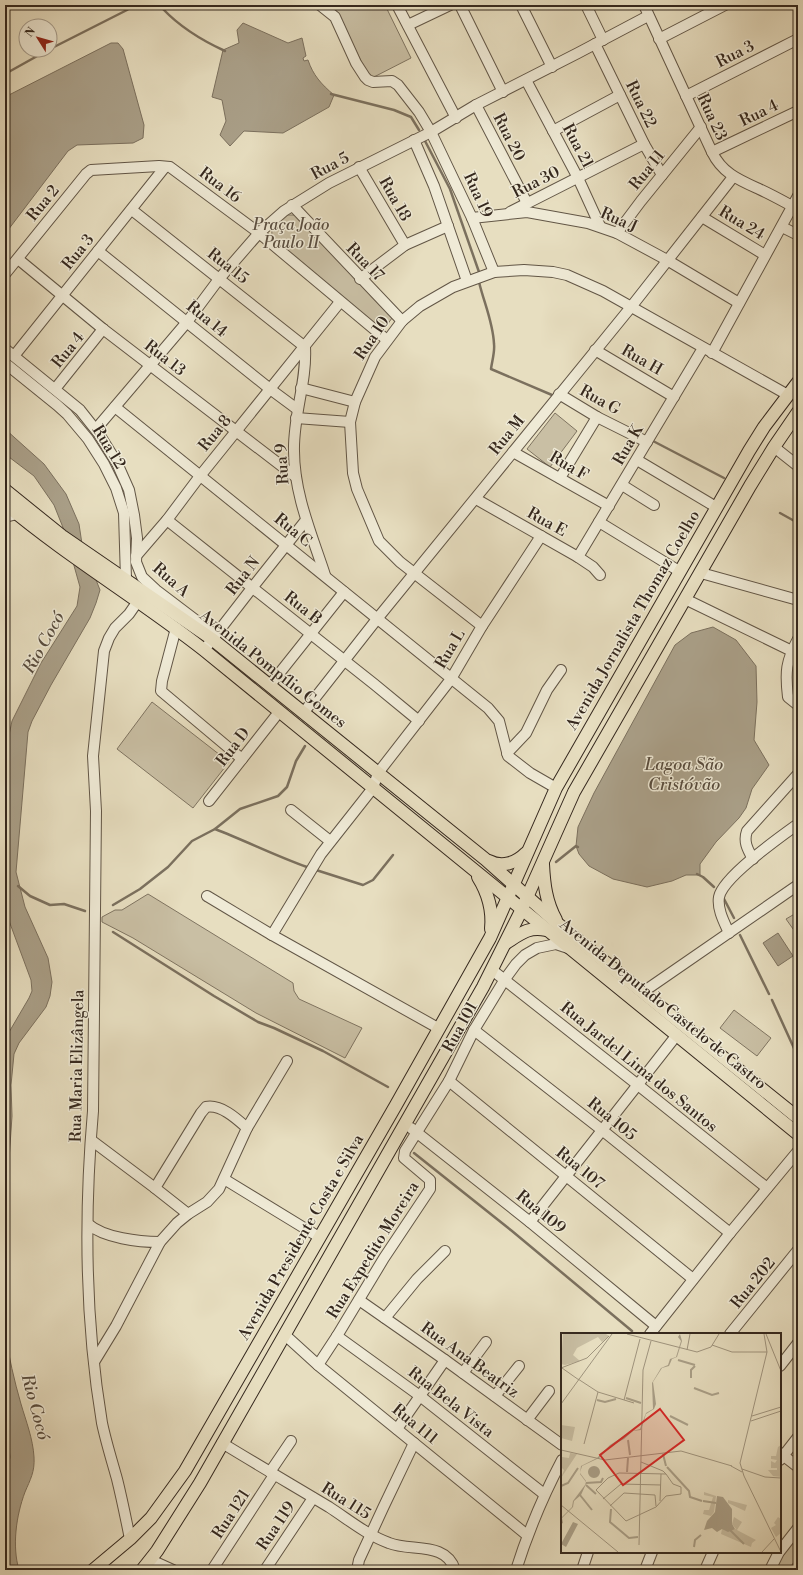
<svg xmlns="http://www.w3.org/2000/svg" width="803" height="1575" font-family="'Libre Bodoni',serif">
<rect width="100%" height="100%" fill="#e7dec0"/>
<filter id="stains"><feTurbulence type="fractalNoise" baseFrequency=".005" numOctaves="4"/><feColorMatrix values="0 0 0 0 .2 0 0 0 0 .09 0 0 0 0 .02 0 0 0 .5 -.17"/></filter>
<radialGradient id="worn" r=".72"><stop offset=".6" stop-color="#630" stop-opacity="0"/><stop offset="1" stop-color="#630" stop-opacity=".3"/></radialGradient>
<g fill="#c9bfa4" stroke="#7f7461">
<polygon points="333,5 385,5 411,58 370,79"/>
<path d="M286,215H294L301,218L391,313L392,318L387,325L383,327L376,324L277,246C266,231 274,225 286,215Z"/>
<polygon points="555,413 577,431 550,467 527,449"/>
<polygon points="152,702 229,762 193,808 117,749"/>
<polygon points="148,894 293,983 294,991 299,999 362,1028 345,1058 256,1013 133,938 102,922 102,917 115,910 122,910"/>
<polygon points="798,912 798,936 786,919"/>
<polygon points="734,1010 771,1038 757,1056 720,1028"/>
<polygon points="798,1533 798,1559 791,1570 773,1570 780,1556"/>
</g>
<g fill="#aaa089" stroke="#7b705e">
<path d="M243,23L288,43L302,38L306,56L303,58L304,61L308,60C313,75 321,84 334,95L329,107L283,133L244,131L230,146L220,135L226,121L222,100L212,97L223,50L239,43L237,30Z"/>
<polygon points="111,43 118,43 123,49 144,125 143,138 133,143 77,145 68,151 5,234 5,97"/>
<polygon points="5,429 44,464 66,494 79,524 82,544 100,590 96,603 90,618 51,685 32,721 28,732 16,872 25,907 48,958 52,982 50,996 46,1007 19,1043 14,1054 11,1085 12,1116 5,1219 5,1039 29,998 32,991 31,980 5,910 5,794 8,740 12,721 41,663 77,606 80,587 64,530 54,505 34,476 5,454"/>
<polygon points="713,627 736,640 756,666 757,702 754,740 769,765 752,789 746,808 739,818 716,842 700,864 700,875 686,875 672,881 647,887 613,879 589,866 579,854 576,846 578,827 594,793 675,645 691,633"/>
<polygon points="778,933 793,956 778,966 763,943"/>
<path d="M5,1333C9,1357 14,1380 21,1404C26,1421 33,1439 34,1457C35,1472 30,1480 25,1492C16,1516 12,1546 19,1570H5V1481L10,1457L5,1416Z"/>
</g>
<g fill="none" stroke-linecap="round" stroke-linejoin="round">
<g stroke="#7b705e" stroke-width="2.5">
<path d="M163,9C181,28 201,40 225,51"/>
<polyline points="50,49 127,10 132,5"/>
<polyline points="5,74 48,50"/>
<polyline points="331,94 394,110 411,117 419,130"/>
<polyline points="424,139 450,189 479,272"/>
<path d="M479,282C484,303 493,322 494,344C495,352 492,361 491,369L552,395"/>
<polyline points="653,441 724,478"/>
<polyline points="780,513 798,523"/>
<polyline points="215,829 240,809 278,796 287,787 296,761 305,746"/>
<polyline points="556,862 576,846 578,847"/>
<polyline points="316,870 363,885 373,880 393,855"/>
<polyline points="697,874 703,877 714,887"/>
<polyline points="18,886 30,896 50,905 64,904 85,911"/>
<polyline points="723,897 734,918"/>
<path d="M113,905L140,889L168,867L192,841L215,829C246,841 276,856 307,867"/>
<polyline points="113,932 214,996 258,1022 274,1028 323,1051 388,1087"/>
<polyline points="740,935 769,994"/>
<polyline points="772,1000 798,1057"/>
<polyline points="414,1153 512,1231 632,1331"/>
</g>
<g stroke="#625646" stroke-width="12">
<g id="minor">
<polyline points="320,5 335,17 356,63 365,77 368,80 373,82 392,81 398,85 419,112 431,132 472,218 494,272"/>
<polyline points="397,5 456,118"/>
<polyline points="460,5 503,92"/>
<polyline points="521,5 552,67"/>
<polyline points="586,5 603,40"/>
<path d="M644,5L712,152C722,173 739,180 759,189C770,194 781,200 792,206"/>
<polyline points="408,25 450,5"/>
<polyline points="659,39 725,5"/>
<polyline points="595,44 644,144 662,175"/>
<polyline points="526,80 578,178 600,226"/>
<polyline points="686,96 798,39"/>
<polyline points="476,105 527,203"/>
<polyline points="553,131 620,95"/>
<polyline points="414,140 434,186 467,281"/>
<polyline points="712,152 798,111"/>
<polyline points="359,167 405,245"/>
<polyline points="292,205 402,321"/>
<path d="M132,210L305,347C307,382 293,416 294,451C294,494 312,535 325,575"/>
<polyline points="510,212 644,144"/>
<polyline points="702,217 765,255"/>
<polyline points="472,218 527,212 588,223 617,233 667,260 739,303"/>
<polyline points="782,227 798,235"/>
<polyline points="617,233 641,201 701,127"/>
<polyline points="98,251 270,389 297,409"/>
<polyline points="18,259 103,329 296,477"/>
<polyline points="5,274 86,174 91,170 159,166 170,167 259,233 387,340"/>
<polyline points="360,279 405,245 448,226"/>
<polyline points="5,349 80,410 99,434 117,463 129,490 134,515 137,538 136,562 142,577 156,590 214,634"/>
<polyline points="595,350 674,397"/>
<polyline points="712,353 798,196"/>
<polyline points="14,356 165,167"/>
<polyline points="5,363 57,405 67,414 88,439 104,464 116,488 124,513 126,579"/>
<polyline points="301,388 355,402"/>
<polyline points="55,389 103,329"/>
<polyline points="559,394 597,417 647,442"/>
<polyline points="115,407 488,708 499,721 508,756 530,773 556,788"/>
<polyline points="296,418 350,422"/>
<polyline points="96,429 187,322 219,279 259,233 284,211 329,183 431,132 476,105 578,53 648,16"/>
<polyline points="774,447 798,466"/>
<polyline points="513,452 609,506"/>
<polyline points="637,460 716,507"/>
<polyline points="560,478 597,417"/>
<polyline points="622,485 654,505"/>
<polyline points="476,499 578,557 593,567 600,575"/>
<polyline points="5,517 17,514"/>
<polyline points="167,520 374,684 419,721"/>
<polyline points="599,522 679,571"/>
<polyline points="136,556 167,520 200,476 340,302"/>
<polyline points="578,557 703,348"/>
<polyline points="701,573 798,600"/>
<polyline points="685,599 798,654"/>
<polyline points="482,626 400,562 379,541 357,489 353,473 350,422 355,402 375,357 402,321 420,306 453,287 494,272 524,270 553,272 567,275 603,291 788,395"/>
<polyline points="176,628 162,681 161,691 242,759"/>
<path d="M798,639C786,661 785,672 788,697L798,705"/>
<polyline points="204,650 252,588 306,520"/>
<polyline points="270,685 344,592"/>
<polyline points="304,712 377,619 631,307 733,177"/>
<polyline points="507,753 526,733 547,690 561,670"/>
<polyline points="209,801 279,712"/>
<polyline points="291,810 330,841"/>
<path d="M753,859C748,850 743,842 747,831L798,774"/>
<polyline points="207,896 272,935"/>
<path d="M729,933C724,922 717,909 719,897C723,877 780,837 798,824"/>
<polyline points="492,970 638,1085 767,1188"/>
<polyline points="643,992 798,885"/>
<polyline points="438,1028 272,935 321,854 373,788 378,773 451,679 482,626 541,536"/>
<polyline points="474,1030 602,1130 730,1233"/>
<polyline points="449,1081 693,1279"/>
<polyline points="247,1128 287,1061"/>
<polyline points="411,1128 530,1222 656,1326"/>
<polyline points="91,1140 155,1188 188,1214"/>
<polyline points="224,1179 319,1237"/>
<polyline points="530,1222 676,1036"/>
<path d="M88,1224C104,1238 139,1242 160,1242"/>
<polyline points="359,1300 445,1360 562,1445"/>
<polyline points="385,1318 417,1279 445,1251"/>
<polyline points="650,1334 730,1233 798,1151"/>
<polyline points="730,1334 798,1250"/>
<polyline points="285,1335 318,1365 527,1535"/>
<polyline points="337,1336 420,1396 544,1494"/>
<path d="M94,1362L116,1326L160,1242L177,1223L188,1214L207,1202L219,1189L247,1128C237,1119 221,1104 206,1107L201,1113L155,1188"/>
<polyline points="318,1365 337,1336 384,1258 430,1189 430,1180 404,1158 405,1151 449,1081 474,1030 505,979 516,964 525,955 537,948 556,944 568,948"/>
<polyline points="780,1366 798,1343"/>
<polyline points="463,1373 486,1342"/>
<polyline points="495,1396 519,1366"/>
<polyline points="527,1420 549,1391"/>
<polyline points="397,1429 445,1360"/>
<path d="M222,1443C258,1465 294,1486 329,1507C349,1520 367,1535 389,1543C411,1552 446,1541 455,1570"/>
<polyline points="780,1453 798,1467"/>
<polyline points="780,1460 798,1437"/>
<polyline points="270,1472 291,1441"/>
<path d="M130,1539C126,1519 122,1499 117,1479C112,1461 106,1442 102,1423C85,1321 84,1215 93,1111L96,811L93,756L104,651L109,638L115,628L129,614L138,601"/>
<polyline points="780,1551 798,1528"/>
<polyline points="151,1560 173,1570"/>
<polyline points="212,1570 274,1475"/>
<polyline points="265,1570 313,1498"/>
<polyline points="357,1570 359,1560 383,1508 414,1443"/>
<path d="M516,1570C528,1532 543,1496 562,1460"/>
<polyline points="582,1570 588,1552"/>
<polyline points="645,1570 652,1552"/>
<polyline points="705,1570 713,1552"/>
<polyline points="770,1570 779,1552"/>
<polyline points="795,1570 798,1566"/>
</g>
</g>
<g stroke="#35281e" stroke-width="14">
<g id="major">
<polyline points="5,490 62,536 212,639 485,859 558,924 798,1118"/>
<path d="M5,504C68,557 139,599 204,650L798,1134"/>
<path d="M489,861C502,868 516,863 526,853"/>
<path d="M543,864C544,884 546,902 556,920"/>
<path d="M478,877C488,893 493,910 491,929"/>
<path d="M506,943C520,934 529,926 546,930"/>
<polyline points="93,1570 130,1539 151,1518 185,1471 396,1105 490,938 556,788 749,451 764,427 798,382"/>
<polyline points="142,1570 157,1551 200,1483 483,987 520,913 574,792 750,486 774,447 798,412"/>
</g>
</g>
<use href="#minor" stroke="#efead6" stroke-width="10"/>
<use href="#major" stroke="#e7dec0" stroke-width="12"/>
</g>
<g text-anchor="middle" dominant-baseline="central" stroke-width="3" stroke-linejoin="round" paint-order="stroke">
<g font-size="16" fill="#35281e" stroke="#efead6">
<text transform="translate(735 54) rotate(-27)">Rua 3</text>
<text transform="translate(641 104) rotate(64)">Rua 22</text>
<text transform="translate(759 113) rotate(-26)">Rua 4</text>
<text transform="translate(712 117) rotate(65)">Rua 23</text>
<text transform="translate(509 137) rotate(63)">Rua 20</text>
<text transform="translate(578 146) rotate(62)">Rua 21</text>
<text transform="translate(330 166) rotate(-28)">Rua 5</text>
<text transform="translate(647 170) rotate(-51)">Rua 11</text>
<text transform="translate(536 182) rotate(-27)">Rua 30</text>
<text transform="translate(220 185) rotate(37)">Rua 16</text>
<text transform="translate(478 195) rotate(65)">Rua 19</text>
<text transform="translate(395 199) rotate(60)">Rua 18</text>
<text transform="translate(43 203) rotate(-51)">Rua 2</text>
<text transform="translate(619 220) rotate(24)">Rua J</text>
<text transform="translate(742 223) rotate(31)">Rua 24</text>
<text transform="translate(78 252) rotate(-51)">Rua 3</text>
<text transform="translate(365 262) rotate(46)">Rua 17</text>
<text transform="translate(228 266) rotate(38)">Rua 15</text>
<text transform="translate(207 319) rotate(39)">Rua 14</text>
<text transform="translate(372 338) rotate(-56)">Rua 10</text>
<text transform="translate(68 350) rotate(-51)">Rua 4</text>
<text transform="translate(165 358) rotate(38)">Rua 13</text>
<text transform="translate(642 360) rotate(30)">Rua H</text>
<text transform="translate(600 400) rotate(29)">Rua G</text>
<text transform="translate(215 433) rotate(-51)">Rua 8</text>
<text transform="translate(507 435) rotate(-51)">Rua M</text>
<text transform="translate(628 445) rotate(-60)">Rua K</text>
<text transform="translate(109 447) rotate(58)">Rua 12</text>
<text transform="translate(282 464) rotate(-94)">Rua 9</text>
<text transform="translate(569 466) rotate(30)">Rua F</text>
<text transform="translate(547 522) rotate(29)">Rua E</text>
<text transform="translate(293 530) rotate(39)">Rua C</text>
<text transform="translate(243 576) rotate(-52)">Rua N</text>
<text transform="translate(171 580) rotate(41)">Rua A</text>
<text transform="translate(303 608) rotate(38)">Rua B</text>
<text transform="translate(633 620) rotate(-60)">Avenida Jornalista Thomaz Coelho</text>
<text transform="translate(450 649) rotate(-59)">Rua L</text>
<text transform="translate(273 669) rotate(38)">Avenida Pompílio Gomes</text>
<text transform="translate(233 747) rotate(-52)">Rua D</text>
<text transform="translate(663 1004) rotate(39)">Avenida Deputado Castelo de Castro</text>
<text transform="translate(460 1027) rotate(-61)">Rua 101</text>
<text transform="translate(77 1066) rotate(-89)">Rua Maria Elizângela</text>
<text transform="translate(639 1067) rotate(39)">Rua Jardel Lima dos Santos</text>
<text transform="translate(612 1119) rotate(39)">Rua 105</text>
<text transform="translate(580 1168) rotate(39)">Rua 107</text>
<text transform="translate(541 1212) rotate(39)">Rua 109</text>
<text transform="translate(301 1237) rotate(-60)">Avenida Presidente Costa e Silva</text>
<text transform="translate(373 1250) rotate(-58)">Rua Expedito Moreira</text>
<text transform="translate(753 1283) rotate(-51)">Rua 202</text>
<text transform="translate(470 1360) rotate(36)">Rua Ana Beatriz</text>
<text transform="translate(451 1402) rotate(38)">Rua Bela Vista</text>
<text transform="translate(415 1424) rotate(39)">Rua 111</text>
<text transform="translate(346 1501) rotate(32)">Rua 115</text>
<text transform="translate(231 1514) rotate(-57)">Rua 121</text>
<text transform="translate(276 1526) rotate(-56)">Rua 119</text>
</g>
<g font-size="16" font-style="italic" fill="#5a4e40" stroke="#efead6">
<text x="291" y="225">Praça João<tspan x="291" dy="18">Paulo II</tspan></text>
</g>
<g font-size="17" font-style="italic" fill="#584c3e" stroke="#efead6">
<text transform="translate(44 643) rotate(-61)">Rio Cocó</text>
<text x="684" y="765">Lagoa São<tspan x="684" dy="20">Cristóvão</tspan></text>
<text transform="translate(35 1407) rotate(75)">Rio Cocó</text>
</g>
</g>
<g transform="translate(561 1333)">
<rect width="220" height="220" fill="#e7dec0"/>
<path d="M2,1H45L48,3L41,9L37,4L16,15L12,22L19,28L4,32L0,31ZM0,92L14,94L11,108L0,105ZM220,112V144L212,143L207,137H216V135H210V128L214,130L216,127L210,126V123H215L217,114ZM0,118L1,124L8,125L9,120L16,121L0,145L3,137L0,134ZM143,159L155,163L153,179L150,183L142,181L143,177H148L152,164L143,162ZM167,167L186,172L184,178L167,170ZM173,184L181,189L176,197L195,207L191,210L190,214L160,201L161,196H175L171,191ZM217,184L220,186V200L215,204L210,195L215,192L213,190Z" fill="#c9bfa4"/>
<path d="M119,1L121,8L116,24L111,26L108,33L101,35L92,49L95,71L93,76L85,81L80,97L72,98L63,106L50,113L38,125L21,133L19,140L25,148V151L20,162L13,168L12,174L1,185L2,190L0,191L1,184L11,174L12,168L24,152L25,149L19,141L20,133L36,125L49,112L71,98L79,96L85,80L92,76L91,50L100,35L107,32L109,26L115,24L120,8L117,4ZM27 139a6 6 0 1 1 12 0a6 6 0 1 1-12 0ZM156,163L162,164L171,176V191L174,196L167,199L161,196L156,199L151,195L143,197L146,188L154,179ZM12,189L17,191L5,214L0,211Z" fill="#aaa089"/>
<path fill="none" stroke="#aaa089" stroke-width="2" d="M117,27L134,32M130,45V37L134,33M133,55L151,62L158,60M65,65L80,70M36,67L44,69L55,66M109,83L127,92M67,107L69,122M102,121L105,133M106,134L128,158L129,164L141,168M66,139L67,125M25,150L40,149L42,145M25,152L35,161M0,153L7,150L17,135M19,162L31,177M142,168L155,170M50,176L49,189L68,205L77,204M168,196L183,211M133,214L134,207L140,202"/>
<path fill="none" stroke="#a0957f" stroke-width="1" d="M66,1L136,19L150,14L158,1M203,1L206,19L179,130L183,143L220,219M205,1L220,38M151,12L171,19H206M126,17L129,1M0,35L26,25L48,3M1,35L18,47M17,46L37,59L73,70M63,67L79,6M0,71L51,1M191,83L220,74M190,88L220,78M23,111L37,59M0,117L44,127L120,118L171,133M80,129L102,138L105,141L112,151L120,154V161L105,163L95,174L65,188L35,157L47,145L58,140L105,141M170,133L181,139M181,136L204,144L220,145M42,166L60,151L100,152M99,168L100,141M0,172L57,219M49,173L63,160L94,162L95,173M78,212L82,37L90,8M201,219L213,206"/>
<path fill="#d62828" fill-opacity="0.15" stroke="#d62828" stroke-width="2" d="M99,76L123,107L62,152L39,122Z"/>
<rect width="220" height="220" fill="none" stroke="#35281e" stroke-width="2"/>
</g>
<rect width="803" height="1575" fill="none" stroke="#e7dec0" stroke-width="20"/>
<rect x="6" y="6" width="791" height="1563" fill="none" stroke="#35281e" stroke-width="2"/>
<rect x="10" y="10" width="783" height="1555" fill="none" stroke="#35281e"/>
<g transform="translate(38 38) rotate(307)"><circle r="19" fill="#efead6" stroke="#a59c8c"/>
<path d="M0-3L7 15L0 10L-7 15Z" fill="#8f2418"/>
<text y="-6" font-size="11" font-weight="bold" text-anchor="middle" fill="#35281e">N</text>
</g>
<rect width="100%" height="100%" filter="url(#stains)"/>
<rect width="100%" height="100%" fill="url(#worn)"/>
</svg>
